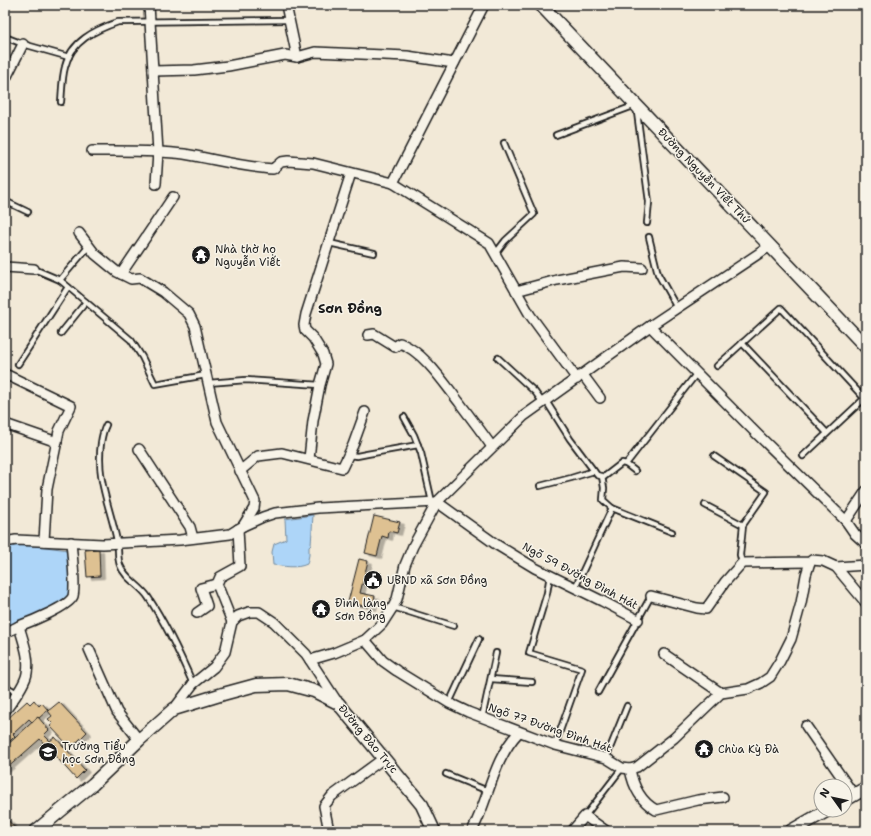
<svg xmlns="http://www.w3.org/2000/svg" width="871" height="836" font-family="'Shantell Sans',sans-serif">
<defs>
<filter id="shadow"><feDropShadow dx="4.5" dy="2.5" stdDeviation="0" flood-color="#0004"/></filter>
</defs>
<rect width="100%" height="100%" fill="#f2e9d7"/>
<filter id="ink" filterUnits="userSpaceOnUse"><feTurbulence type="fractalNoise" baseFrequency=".025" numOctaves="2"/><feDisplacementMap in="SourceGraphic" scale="8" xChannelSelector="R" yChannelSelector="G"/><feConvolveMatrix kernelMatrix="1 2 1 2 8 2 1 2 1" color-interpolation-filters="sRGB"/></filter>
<g filter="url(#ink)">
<g fill="#add5f8" stroke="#738ba0">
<path d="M313,515L311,545L309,547V555L307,564C297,569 283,566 273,565L272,552L274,544L286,539L285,519Z"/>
<polygon points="31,545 68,550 70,595 51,608 11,625 5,620 5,546"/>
</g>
<g fill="#dec192" stroke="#1c1c1c" filter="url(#shadow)">
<polygon points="374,516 400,522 397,533 389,531 388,538 382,536 377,556 365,553"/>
<polygon points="99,549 100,576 87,577 85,550"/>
<polygon points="359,559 368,561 360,593 375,596 372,608 348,602"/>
<polygon points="34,700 39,706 42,703 48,710 39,718 38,717 32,722 29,719 13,734 15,736 5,746 5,727 7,725 5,721 27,701 30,704"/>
<polygon points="59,702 87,732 73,746 69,741 66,743 50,726 53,724 48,719 52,716 48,711"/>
<polygon points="38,717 49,730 44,735 50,741 55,737 85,770 76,779 40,739 5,770 5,747"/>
<polygon points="5,817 17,830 16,831 5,831"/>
</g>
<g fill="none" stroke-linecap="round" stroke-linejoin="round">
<g stroke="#1c1c1c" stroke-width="8">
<g id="lane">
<polyline points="5,37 23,44 69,57"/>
<path d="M61,102C62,90 62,78 65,67C71,41 95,30 118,22L289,20"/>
<polyline points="556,135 636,105 649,202 647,223"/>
<polyline points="5,201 28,212"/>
<polyline points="649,237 658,274 677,308"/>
<polyline points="329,243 374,253"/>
<polyline points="495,254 505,241 534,214 504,143"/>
<polyline points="34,269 60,280 131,340 142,357 155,384 206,375"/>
<polyline points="60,280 89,246"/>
<polyline points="61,333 86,302"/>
<polyline points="742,343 827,433"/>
<polyline points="498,358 535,392 543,403"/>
<polyline points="18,364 68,287"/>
<polyline points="717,366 781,308 864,398"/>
<polyline points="208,383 246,380 320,385"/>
<polyline points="546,401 570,439 597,475 604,477 622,463 626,464 635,471"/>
<polyline points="404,417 414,435 421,453 432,502"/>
<path d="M106,425C103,431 102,436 101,443C96,480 110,506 117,541C119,549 117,557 120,565C125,579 140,585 148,597C166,624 180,654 193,684"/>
<polyline points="348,455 357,456 367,454 418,445"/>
<polyline points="714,456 766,492 743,525 740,555 742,563"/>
<polyline points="803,456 866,397"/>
<polyline points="626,464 697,373"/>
<polyline points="602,476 604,488 603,500 612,508 672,532"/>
<polyline points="540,486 571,478 594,471"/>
<polyline points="705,505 743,525"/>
<polyline points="550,575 547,593 529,653 582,669 555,745"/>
<polyline points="575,588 612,508"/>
<polyline points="393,607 454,626"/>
<polyline points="491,679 532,682"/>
<polyline points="5,686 17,693"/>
<polyline points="598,692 651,596"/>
<polyline points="449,703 479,639"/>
<polyline points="482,718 496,653"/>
<polyline points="606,758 627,706"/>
<polyline points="446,774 488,791"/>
<polyline points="585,816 622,768"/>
</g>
</g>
<g stroke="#1c1c1c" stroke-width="12">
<g id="street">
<polyline points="149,5 158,152 156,184"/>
<polyline points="286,5 297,57"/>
<polyline points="153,71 194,70 228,66 285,55 297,57 315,52 407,56 454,63"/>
<polyline points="5,80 23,44"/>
<path d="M92,151C122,151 154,150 184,154C214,159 243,167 273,169L281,162L288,161L313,163L393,183L489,243L530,315L577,379"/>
<polyline points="393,183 484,5"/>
<polyline points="5,267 34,269"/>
<polyline points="121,274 173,197"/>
<polyline points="516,291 557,280 624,267 642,268"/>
<polyline points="650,326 757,434 846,521 855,534 866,544"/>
<path d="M368,335L374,334L395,347L400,343C424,352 444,383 459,402C470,417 482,432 492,447"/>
<polyline points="5,374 71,406 59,431 47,489 44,541"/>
<polyline points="583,375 600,398"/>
<polyline points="5,424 57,442"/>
<polyline points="139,449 190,527 193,538"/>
<polyline points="309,459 313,421 320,385 326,364 323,354 313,338 305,330 304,325 306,314 351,173"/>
<polyline points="240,471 258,456 282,453 342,468 353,445 365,412"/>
<polyline points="437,502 497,545 535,568 602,601 638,620"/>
<polyline points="846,521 866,491"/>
<polyline points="243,526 263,517 275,513 318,508 437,502"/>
<polyline points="5,542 16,540 103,544 180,540 230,534 243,526 254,508 255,501 217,422 195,326 189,314 163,292 140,278 131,279 117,272 95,254 79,233"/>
<polyline points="836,567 866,603"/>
<polyline points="651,596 697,608 706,609 725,582 742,563 810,562 812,560 823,561 836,567 866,565"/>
<polyline points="197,613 207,606 201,588 217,584"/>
<polyline points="232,622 217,584 220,577 240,566 238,529"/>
<path d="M19,626C30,622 70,606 73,596C76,585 72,555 71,542"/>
<path d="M5,629L9,631L19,626C23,641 30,657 27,673C26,682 11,703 5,711"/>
<polyline points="365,640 383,661 397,671 449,703 468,712 555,745 606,758 622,768 630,769 637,767 674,738 721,693 748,689 761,683 770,677 780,661 791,639 801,603 806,575 810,562"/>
<polyline points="89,649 117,712 139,740"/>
<polyline points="664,654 721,693"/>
<polyline points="310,660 334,653 365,640 382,624 393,607 397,599 405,565 413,546 437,502 524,416 650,326 770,246"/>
<polyline points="174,709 193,684 214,667 225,652 232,622 238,616 249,612 259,612 274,622 306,654 338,703"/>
<polyline points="806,726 854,795"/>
<path d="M630,769C633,786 640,801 656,810L698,800L723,797"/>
<polyline points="329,831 324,806 332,796 384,758"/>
<path d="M472,831C489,799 493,759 519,732"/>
<polyline points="572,831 585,816 606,831"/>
</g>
</g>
<g stroke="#1c1c1c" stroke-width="15">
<g id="secondary">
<polyline points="541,5 866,347"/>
<polyline points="845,800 866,788"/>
<polyline points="36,831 93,784 139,740 174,709 223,694 256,685 288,684 314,691 338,703 422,805 434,831"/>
<polyline points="791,831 828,810"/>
</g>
</g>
<use href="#lane" stroke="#f7f3e8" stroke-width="4.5"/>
<use href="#street" stroke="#f7f3e8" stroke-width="9"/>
<use href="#secondary" stroke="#f7f3e8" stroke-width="12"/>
</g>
</g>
<defs>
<g id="temple-disc" transform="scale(1)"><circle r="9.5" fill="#1c1c1c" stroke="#f7f3e8"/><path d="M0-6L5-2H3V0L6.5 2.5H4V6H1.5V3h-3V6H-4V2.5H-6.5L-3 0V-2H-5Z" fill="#fff"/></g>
<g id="civic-disc" transform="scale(1)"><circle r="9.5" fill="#1c1c1c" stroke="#f7f3e8"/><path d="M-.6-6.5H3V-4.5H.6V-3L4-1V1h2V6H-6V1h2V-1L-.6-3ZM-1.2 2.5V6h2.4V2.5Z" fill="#fff"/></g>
<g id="school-disc" transform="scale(1)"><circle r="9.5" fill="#1c1c1c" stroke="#f7f3e8"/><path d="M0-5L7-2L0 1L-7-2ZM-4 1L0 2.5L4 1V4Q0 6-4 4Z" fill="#fff"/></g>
</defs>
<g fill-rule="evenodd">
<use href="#temple-disc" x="201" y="255"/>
<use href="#civic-disc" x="373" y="580"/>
<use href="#temple-disc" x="321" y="609"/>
<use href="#temple-disc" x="704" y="749"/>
<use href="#school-disc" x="48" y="752"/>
</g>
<g text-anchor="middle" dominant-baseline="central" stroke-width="3" stroke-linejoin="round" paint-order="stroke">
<g font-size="11" fill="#1c1c1c" stroke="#f7f3e8">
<text transform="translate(704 176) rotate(46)">Đường Nguyễn Viết Thứ</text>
<text transform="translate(580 576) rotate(28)">Ngõ 59 Đường Đình Hát</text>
<text transform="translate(550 728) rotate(19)">Ngõ 77 Đường Đình Hát</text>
<text transform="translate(368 739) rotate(50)">Đường Đào Trực</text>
</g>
<g font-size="11" fill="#1c1c1c" stroke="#f7f3e8" text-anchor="start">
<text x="215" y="249">Nhà thờ họ<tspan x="215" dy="13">Nguyễn Viết</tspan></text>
<text x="387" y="580">UBND xã Sơn Đồng</text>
<text x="335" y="603">Đình làng<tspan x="335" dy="13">Sơn Đồng</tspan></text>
<text x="62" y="746">Trường Tiểu<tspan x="62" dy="13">học Sơn Đồng</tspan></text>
<text x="718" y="749">Chùa Kỳ Đà</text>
</g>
<g font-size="13" font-weight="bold" fill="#1c1c1c" stroke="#f7f3e8">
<text x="350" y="308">Sơn Đồng</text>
</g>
</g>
<rect width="871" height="836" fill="none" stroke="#f7f3e8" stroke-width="20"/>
<rect x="10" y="10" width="851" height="816" fill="none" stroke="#1c1c1c" stroke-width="1.5" filter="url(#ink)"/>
<g transform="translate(833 798) rotate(303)"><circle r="19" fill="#f7f3e8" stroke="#9f9d96"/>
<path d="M0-3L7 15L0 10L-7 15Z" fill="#1c1c1c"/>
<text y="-6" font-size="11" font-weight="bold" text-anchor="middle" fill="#1c1c1c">N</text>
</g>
</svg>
